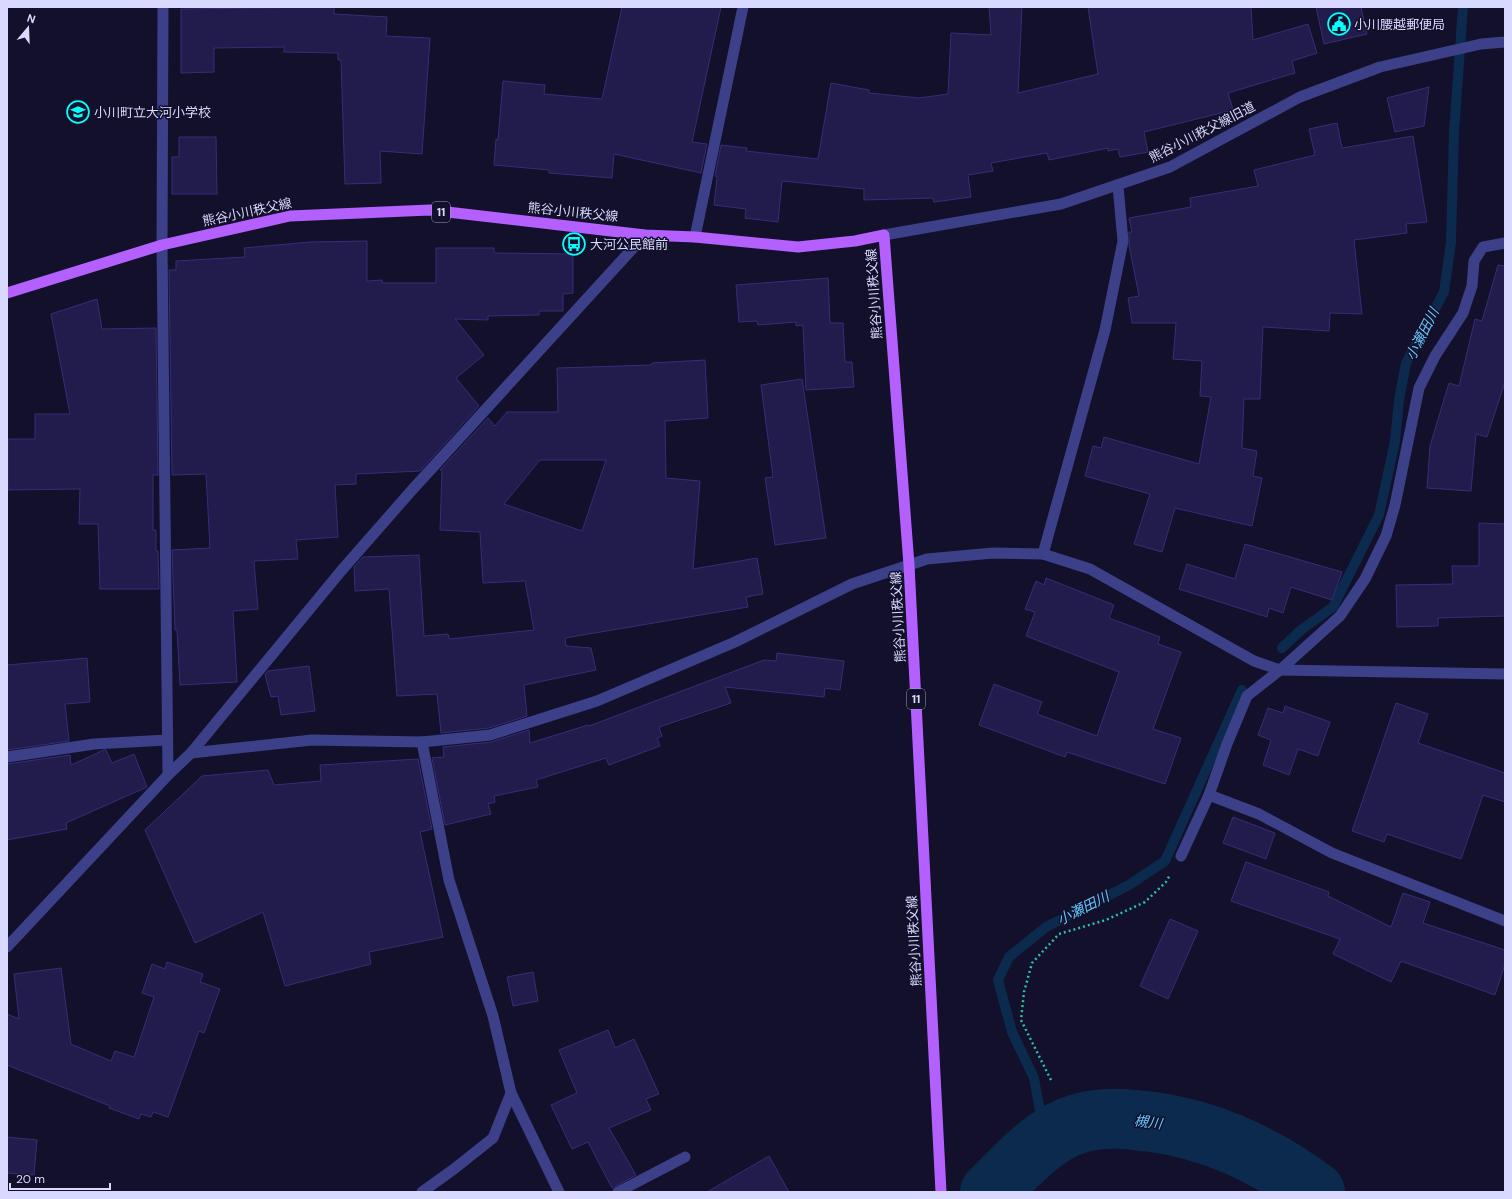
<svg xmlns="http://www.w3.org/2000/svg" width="1512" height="1199" font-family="'DM Sans','Noto Sans JP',sans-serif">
<rect width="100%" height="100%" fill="#12102a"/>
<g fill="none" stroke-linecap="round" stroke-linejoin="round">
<g stroke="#0c2a4d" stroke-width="10">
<polyline points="1282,648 1301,630 1333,607 1379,515 1395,441 1399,400 1406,363 1444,292 1451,242 1454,132 1463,7"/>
<polyline points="1045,1140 1034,1078 1012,1032 998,980 1009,957 1046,927 1129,885 1165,861 1242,690"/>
</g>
<path stroke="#0c2a4d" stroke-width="60" d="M990,1192C1016,1167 1042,1135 1077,1124C1096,1118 1116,1118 1134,1120C1200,1125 1262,1152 1315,1192"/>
</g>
<g fill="#211c4b" stroke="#352e77" fill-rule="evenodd">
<polygon points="334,7 334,14 387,17 386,36 430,38 422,154 380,151 381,183 345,184 341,60 338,60 338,53 284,52 284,47 214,48 214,72 181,73 181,9"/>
<polygon points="622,7 721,7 692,142 707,144 701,173 614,154 612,178 549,173 549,170 494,165 496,139 498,140 503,81 545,85 544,94 602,99"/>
<polygon points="989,7 1022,7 1018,93 1098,74 1088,7 1251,7 1253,40 1308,24 1317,53 1292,61 1295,73 1228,93 1233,110 1144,132 1148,152 1120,157 1118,149 1108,151 1108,148 1049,160 1047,153 991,163 993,171 968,175 971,197 934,202 933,198 864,200 864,189 782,181 778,222 745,218 746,209 714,205 717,177 715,176 721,145 747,148 746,151 818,159 831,83 869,90 869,93 919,98 948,94 951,33 991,35"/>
<polygon points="1316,7 1361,7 1367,34 1324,44"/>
<polygon points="1429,87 1424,126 1395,132 1387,98"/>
<polygon points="1337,123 1342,148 1413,136 1427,222 1406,224 1407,233 1354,240 1362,314 1330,313 1329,331 1263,327 1260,399 1244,399 1242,448 1257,451 1253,476 1262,478 1252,526 1175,508 1162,552 1134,544 1150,494 1085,476 1093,446 1101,448 1104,437 1199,464 1211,397 1200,396 1202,361 1173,359 1176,323 1132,323 1128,298 1139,296 1129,245 1129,232 1132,232 1129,218 1191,207 1190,198 1258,186 1254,170 1315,155 1309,129"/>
<polygon points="179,137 216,137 217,194 172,194 172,157 179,157"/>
<polygon points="367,241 367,281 382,280 382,283 436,283 436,248 494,248 494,253 573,254 573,293 563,294 563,311 539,311 539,315 488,316 488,320 455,319 484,355 456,378 479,406 420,471 356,474 356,484 335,485 338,537 296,540 298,559 254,561 258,609 233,611 237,682 180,685 177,630 175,630 172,550 210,548 206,474 172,475 169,270 176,270 176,261 245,257 244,248 310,242"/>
<polygon points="1498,265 1505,266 1505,382 1487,437 1476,434 1471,491 1427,488 1430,446 1449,383 1459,386 1475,319 1482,321"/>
<polygon points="828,278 830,323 843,323 845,362 852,362 854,387 806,390 803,325 796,326 796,322 758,325 757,321 739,322 736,285"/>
<polygon points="97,299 102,329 156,328 158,475 153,475 153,530 156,530 156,551 158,551 159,589 100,589 98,524 79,524 80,489 8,490 8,439 35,439 35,414 70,414 51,314"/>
<path d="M705,360L708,418L665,421L666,478L700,481L693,569L757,558L763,594L746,597L748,607L565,638L566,646L591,648L596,670L524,685L527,716L489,728L441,733L437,694L397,696L389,589L355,591L354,567L363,557L419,555L424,636L448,634L449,639L534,630L525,581L483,583L480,532L440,530L442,470H440L488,418L495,426L507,412H558L557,368L652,365V363ZM540,460H606L582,531L504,504Z"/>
<polygon points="802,379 826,538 775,545 765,478 773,477 761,385"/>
<polygon points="1479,523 1505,524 1505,616 1438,618 1438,626 1397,627 1396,585 1453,584 1452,566 1479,566"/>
<polygon points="1245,544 1342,572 1332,600 1291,587 1283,613 1269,608 1267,617 1179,589 1187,564 1235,579"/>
<polygon points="1046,578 1114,605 1109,618 1160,637 1158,644 1181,652 1153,729 1181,738 1165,784 1067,752 1065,757 979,725 994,684 1042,702 1037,714 1097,736 1119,672 1026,636 1035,612 1025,609 1036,581 1044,585"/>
<polygon points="777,653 844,661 840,690 825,688 824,697 725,687 731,703 659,727 662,736 657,738 660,746 609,765 606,758 536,780 538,787 494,796 495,802 488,804 491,814 445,825 432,758 444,757 443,747 491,742 529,730 530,743 588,725 589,726 764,660 776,661"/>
<polygon points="87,658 90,702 65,704 69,741 7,750 7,665"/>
<polygon points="309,666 315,711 281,715 278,696 271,697 265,675 268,671"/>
<polygon points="1396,703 1428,714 1418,743 1505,773 1505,802 1483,795 1461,859 1387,834 1384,842 1352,831"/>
<polygon points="1285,706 1330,722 1318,756 1298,749 1289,775 1263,765 1271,740 1258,735 1268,708 1283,713"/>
<polygon points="104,750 106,750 112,763 134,754 147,787 66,823 67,829 7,840 7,764 70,755 71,765"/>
<polygon points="418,759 432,829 420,832 443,937 369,952 371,964 285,986 263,912 195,943 145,830 202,776 268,770 274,785 321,781 320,765"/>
<polygon points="1233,817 1275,833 1266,859 1223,843"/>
<polygon points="1246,862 1329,892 1328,896 1391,927 1403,893 1430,902 1423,923 1505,950 1505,964 1495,995 1401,961 1391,982 1333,954 1340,939 1231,901"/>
<polygon points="1170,919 1198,931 1168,999 1140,986"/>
<polygon points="167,962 203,974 200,982 220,989 204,1033 199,1031 168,1117 153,1112 151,1117 141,1114 139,1119 109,1108 110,1106 7,1065 7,1014 19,1019 14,974 61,968 71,1044 111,1061 115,1051 134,1057 154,997 142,993 152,964 165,969"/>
<polygon points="533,972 538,1001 513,1006 507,977"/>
<polygon points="608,1030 615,1048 634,1039 659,1094 646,1099 651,1110 609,1128 636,1175 612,1188 588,1142 572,1149 551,1105 577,1093 559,1050"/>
<polygon points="7,1137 37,1140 34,1175 7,1173"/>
<polygon points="769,1156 789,1192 707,1192"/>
</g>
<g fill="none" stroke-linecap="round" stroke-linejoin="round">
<polyline stroke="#2ebda6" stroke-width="2.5" stroke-dasharray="2 3" stroke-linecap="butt" points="1051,1080 1021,1020 1024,992 1032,963 1059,934 1106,920 1145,902 1166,882 1170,875"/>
<g stroke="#3b4089" stroke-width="11">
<polyline points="695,237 743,7"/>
<polyline points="1043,554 1105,330 1123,241 1118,186"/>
<polyline points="7,757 94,744 167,740"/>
<polyline points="1209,795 1259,814 1332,853 1505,921"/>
<polyline points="511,1093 559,1192"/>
<polyline points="618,1192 685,1157"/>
</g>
<g stroke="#3b4089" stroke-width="11">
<polyline points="163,7 162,245 168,775"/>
<polyline points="422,742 449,880 493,1016 511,1093 493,1138 454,1169 422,1192"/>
<polyline points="191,753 312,740 422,742 490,735 597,701 735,642 852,584 927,559 993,553 1043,554 1090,569 1254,661 1280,670 1505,674"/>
<polyline points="1181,856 1209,795 1227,744 1247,696 1280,670 1340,616 1365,579 1386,536 1395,505 1419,388 1435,356 1463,313 1472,286 1474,261 1483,247 1505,243"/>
<polyline points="7,947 168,775 191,753 341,571 412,490 645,235"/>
</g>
<polyline stroke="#3b4089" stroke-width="11" points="884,235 1061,204 1170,167 1300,97 1380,67 1481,44 1505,42"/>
<polyline stroke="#b360ff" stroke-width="11" points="7,293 162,245 290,216 430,210 645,235 695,237 798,247 855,241 884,235 909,565 941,1192"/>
</g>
<defs>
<g id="civic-ring" transform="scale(1.15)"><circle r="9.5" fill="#12102a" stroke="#05ffff" stroke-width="1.5"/><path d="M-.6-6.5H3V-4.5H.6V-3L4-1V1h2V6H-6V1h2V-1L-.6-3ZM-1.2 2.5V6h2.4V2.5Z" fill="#05ffff"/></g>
<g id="school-ring" transform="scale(1.15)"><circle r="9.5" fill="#12102a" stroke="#05ffff" stroke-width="1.5"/><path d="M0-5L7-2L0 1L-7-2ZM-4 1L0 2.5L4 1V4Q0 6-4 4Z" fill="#05ffff"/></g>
<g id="bus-ring" transform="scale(1.15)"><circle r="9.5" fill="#12102a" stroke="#05ffff" stroke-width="1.5"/><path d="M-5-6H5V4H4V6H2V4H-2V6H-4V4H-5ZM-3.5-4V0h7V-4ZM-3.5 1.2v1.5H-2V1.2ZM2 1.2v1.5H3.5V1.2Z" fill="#05ffff"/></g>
</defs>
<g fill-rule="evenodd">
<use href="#civic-ring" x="1339" y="24"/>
<use href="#school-ring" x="78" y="112"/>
<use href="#bus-ring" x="574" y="244"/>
</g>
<g text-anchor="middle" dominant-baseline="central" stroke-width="3" stroke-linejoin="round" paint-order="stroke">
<g fill="#12102a" stroke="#9d9dbf" stroke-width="1">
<rect x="432" y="202" width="18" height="20" rx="3"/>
<rect x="907" y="689" width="18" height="20" rx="3"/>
</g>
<g font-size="12" font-weight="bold" fill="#d9d9ff">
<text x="441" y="212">11</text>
<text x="916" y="699">11</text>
</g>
<g font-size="13" fill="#d9d9ff" stroke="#12102a" text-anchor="start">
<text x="1354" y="24">小川腰越郵便局</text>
<text x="94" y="112">小川町立大河小学校</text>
<text x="590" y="244">大河公民館前</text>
</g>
<g font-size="13" fill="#d9d9ff" stroke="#12102a">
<text transform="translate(1202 132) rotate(-27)">熊谷小川秩父線旧道</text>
<text transform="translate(247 212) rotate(-12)">熊谷小川秩父線</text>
<text transform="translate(573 212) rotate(6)">熊谷小川秩父線</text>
<text transform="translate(874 294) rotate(-94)">熊谷小川秩父線</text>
<text transform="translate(898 617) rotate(-93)">熊谷小川秩父線</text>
<text transform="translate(914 941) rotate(-93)">熊谷小川秩父線</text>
</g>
<g font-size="14" font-style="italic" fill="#67c8ff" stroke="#12102a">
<text transform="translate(1422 334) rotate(-63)">小瀬田川</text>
<text transform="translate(1083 908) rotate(-27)">小瀬田川</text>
<text transform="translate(1148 1122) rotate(7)">槻川</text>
</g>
</g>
<rect width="1512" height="1199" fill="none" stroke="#d9d9ff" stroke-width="16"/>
<g transform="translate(28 28) rotate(19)" stroke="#12102a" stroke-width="3" paint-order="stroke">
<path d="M0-3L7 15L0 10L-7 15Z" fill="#d9d9ff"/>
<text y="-6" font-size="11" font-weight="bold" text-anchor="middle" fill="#d9d9ff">N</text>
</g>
<path d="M10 1183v6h100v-6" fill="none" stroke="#d9d9ff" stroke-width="2"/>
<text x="16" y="1183" font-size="12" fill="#d9d9ff" stroke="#12102a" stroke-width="3" paint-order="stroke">20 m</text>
</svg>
